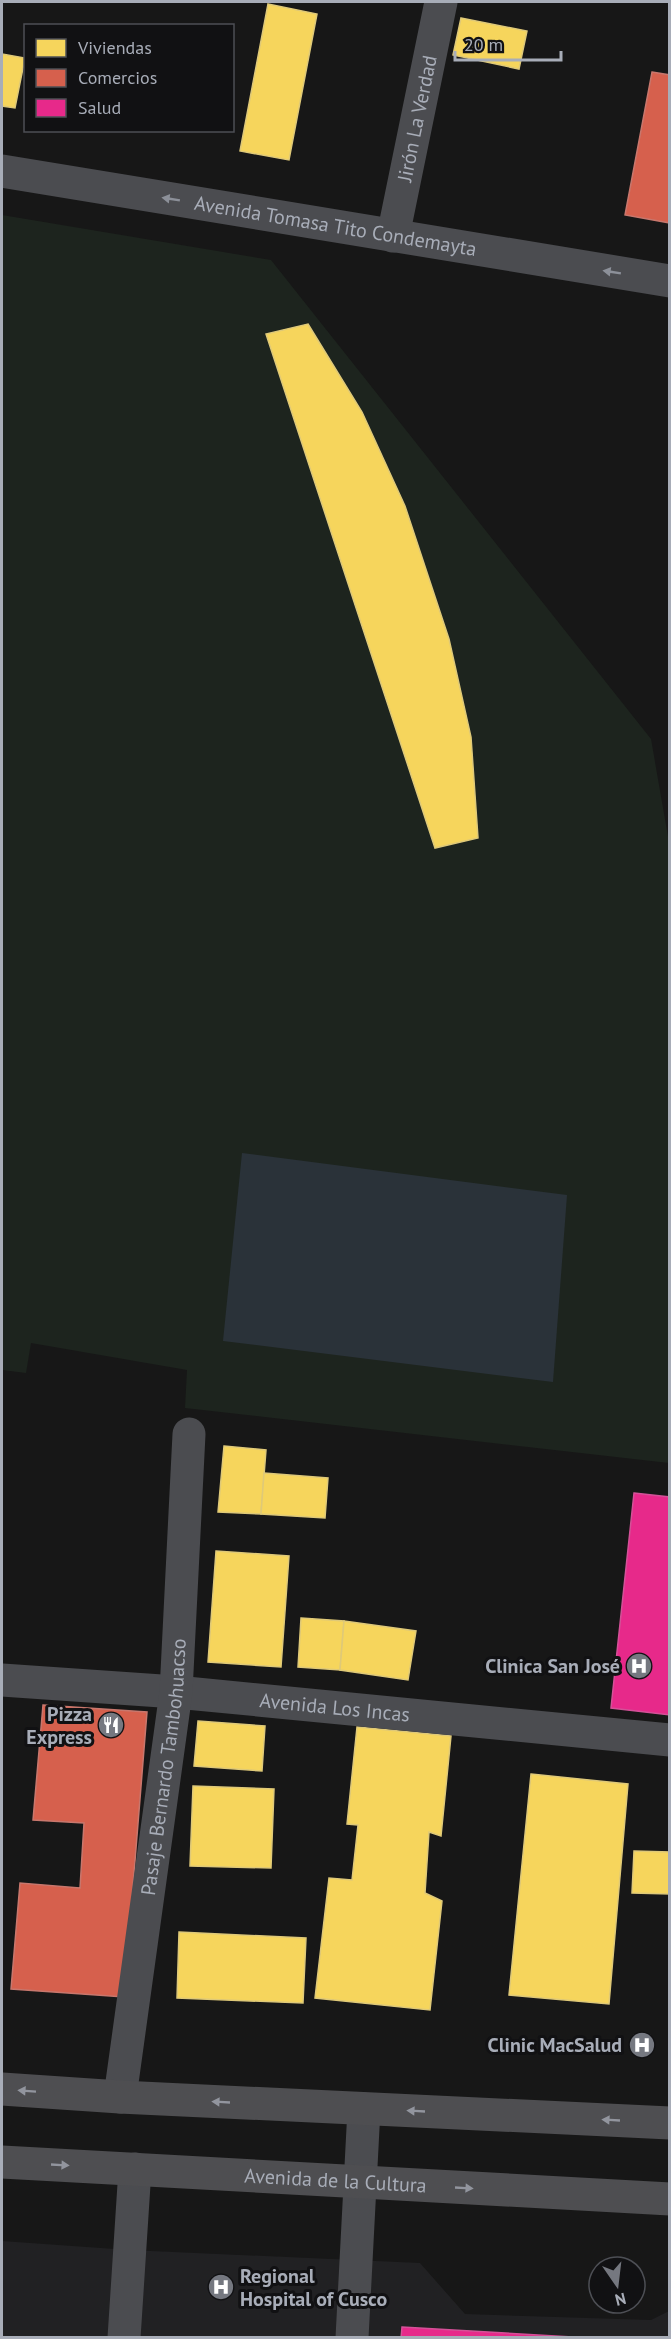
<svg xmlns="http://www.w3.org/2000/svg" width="671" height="2339" font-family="'PT Sans',sans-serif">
<rect width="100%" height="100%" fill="#171717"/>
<polygon fill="#212123" points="2,2241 129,2250 420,2263 465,2314 651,2320 669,2311 669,2337 2,2337"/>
<polygon fill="#1d241e" points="2,215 271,260 651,739 670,848 669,1463 185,1408 187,1370 31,1343 26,1373 2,1370"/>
<polygon fill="#2a3239" points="242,1153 567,1195 553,1382 223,1341"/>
<g fill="#f6d55c" stroke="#dfc978" stroke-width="1.5">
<polygon points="268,4 317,14 289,160 240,151"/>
<polygon points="461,18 527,31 519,69 453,55"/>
<polygon points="2,54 25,58 15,108 2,106"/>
<polygon points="308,324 362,412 405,506 449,639 471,737 478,838 435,848 266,334"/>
<polygon points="224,1446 266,1450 261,1514 218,1512"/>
<polygon points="264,1473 328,1478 325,1518 261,1514"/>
<polygon points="216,1551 289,1556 281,1667 208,1662"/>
<polygon points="301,1618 344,1621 340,1670 298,1667"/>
<polygon points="344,1621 416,1631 408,1680 340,1670"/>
<polygon points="198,1721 265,1726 262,1771 194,1766"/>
<polygon points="357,1727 451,1736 441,1836 429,1832 425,1893 442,1901 430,2010 315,1998 329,1878 352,1880 358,1825 347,1824"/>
<polygon points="531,1774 628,1784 609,2004 509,1995"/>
<polygon points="193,1786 274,1789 271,1868 190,1866"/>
<polygon points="634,1851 670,1852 670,1894 632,1893"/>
<polygon points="179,1932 306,1938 303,2003 177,1998"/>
</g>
<g fill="#d6604d" stroke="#c8776d" stroke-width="1.5">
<polygon points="652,72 670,75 670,223 625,215"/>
<polygon points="43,1705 147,1712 124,1997 11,1989 20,1883 80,1888 84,1823 33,1820"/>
</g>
<g fill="#e7298a" stroke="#d45198" stroke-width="1.5">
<polygon points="634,1493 670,1497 670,1715 611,1708"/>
<polygon points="402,2327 590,2338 401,2338"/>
</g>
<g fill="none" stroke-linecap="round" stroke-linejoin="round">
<g stroke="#4b4c50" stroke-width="33">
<path id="s1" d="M2,171L670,281"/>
<path id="s2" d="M393,236L441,2"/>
<path id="s3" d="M2,1680L176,1692L670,1740"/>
<path id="s4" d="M120,2097L176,1692L189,1434"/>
<polyline points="124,2338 135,2169"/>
<polyline points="352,2338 364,2109"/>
</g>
<g stroke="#4e4e51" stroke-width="33">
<polyline points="2,2089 120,2097 670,2123"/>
<path id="s5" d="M2,2162L670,2199"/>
</g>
</g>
<defs><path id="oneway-solid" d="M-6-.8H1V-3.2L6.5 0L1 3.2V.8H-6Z" transform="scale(1.5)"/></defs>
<g fill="#8c9099">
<use href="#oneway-solid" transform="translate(171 199) rotate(-171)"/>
<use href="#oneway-solid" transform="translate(612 272) rotate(-171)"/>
</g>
<g fill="#92959e">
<use href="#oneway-solid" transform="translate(27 2091) rotate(-176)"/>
<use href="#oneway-solid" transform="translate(221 2102) rotate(-177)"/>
<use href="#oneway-solid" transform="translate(416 2111) rotate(-177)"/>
<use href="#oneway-solid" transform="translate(611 2120) rotate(-177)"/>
<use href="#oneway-solid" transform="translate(60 2165) rotate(3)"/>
<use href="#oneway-solid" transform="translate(464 2188) rotate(3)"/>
</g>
<defs>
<g id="hospital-disc" transform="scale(1.35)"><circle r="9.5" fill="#757880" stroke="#111113"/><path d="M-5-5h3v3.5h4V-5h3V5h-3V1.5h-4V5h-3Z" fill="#fff"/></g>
<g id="restaurant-disc" transform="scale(1.35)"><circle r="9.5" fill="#757880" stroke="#111113"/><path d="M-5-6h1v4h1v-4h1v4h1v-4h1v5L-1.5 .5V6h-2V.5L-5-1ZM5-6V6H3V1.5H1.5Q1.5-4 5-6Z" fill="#fff"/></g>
</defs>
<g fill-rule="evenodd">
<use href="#hospital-disc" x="639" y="1666"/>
<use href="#restaurant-disc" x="111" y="1725"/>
<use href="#hospital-disc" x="642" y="2045"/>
<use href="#hospital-disc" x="221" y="2287"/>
</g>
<g text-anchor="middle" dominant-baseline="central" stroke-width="6" stroke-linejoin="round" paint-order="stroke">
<g font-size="20" fill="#a8adb8" stroke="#111113">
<text stroke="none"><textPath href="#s2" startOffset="120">Jirón La Verdad</textPath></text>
<text stroke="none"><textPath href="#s1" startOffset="338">Avenida Tomasa Tito Condemayta</textPath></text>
<text stroke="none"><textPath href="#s3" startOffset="334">Avenida Los Incas</textPath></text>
<text stroke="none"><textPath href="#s4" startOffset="333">Pasaje Bernardo Tambohuacso</textPath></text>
<text stroke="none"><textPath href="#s5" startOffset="334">Avenida de la Cultura</textPath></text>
</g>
<g font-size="20" font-weight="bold" fill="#a8adb8" stroke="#111113" text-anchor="end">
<text x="620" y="1666">Clinica San José</text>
<text x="92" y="1714">Pizza<tspan x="92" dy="23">Express</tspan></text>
<text x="622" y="2045">Clinic MacSalud</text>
<text x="240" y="2276" text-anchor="start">Regional<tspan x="240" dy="23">Hospital of Cusco</tspan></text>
</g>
</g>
<rect width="671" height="2339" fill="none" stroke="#a8adb8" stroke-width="6"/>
<rect x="24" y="24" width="210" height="108" fill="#111113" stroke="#4d4f55" stroke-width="1.5"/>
<rect x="36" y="39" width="30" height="18" fill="#f6d55c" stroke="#4d4f55" stroke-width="1.5"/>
<text x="78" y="54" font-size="18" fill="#a8adb8">Viviendas</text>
<rect x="36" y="69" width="30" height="18" fill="#d6604d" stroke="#4d4f55" stroke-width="1.5"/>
<text x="78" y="84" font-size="18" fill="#a8adb8">Comercios</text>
<rect x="36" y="99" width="30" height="18" fill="#e7298a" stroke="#4d4f55" stroke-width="1.5"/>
<text x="78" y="114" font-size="18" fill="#a8adb8">Salud</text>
<g transform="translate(617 2285) rotate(166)"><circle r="28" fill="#111113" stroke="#4d4f55" stroke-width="1.5"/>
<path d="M0-4.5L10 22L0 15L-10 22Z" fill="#757880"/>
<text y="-9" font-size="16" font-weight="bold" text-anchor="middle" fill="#a8adb8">N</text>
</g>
<path d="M455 51v9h106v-9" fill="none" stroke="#a8adb8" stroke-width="3"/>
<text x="464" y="51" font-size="18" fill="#a8adb8" stroke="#111113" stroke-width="4.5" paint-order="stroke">20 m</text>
</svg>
